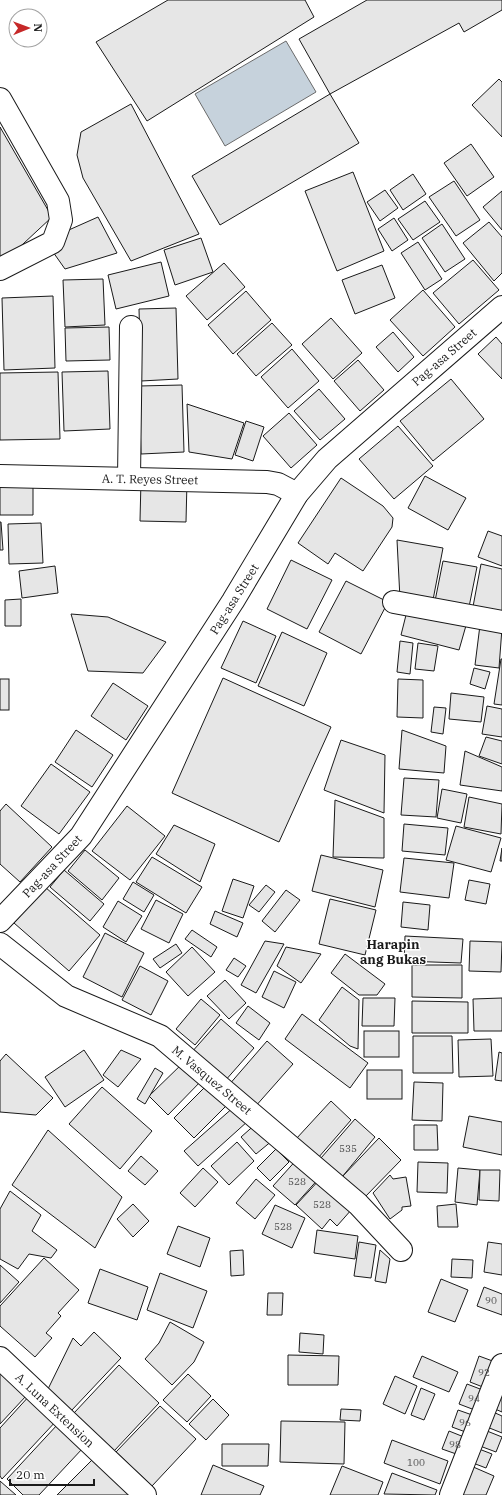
<svg xmlns="http://www.w3.org/2000/svg" width="502" height="1495" font-family="'IBM Plex Serif',serif">
<rect width="100%" height="100%" fill="#fff"/>
<polygon fill="#c6d2dc" stroke="#6a6a6a" points="286,41 316,92 225,146 195,94"/>
<g fill="#e6e6e6" stroke="#1a1a1a">
<polygon points="168,0 305,0 314,17 147,121 96,42"/>
<polygon points="367,0 502,0 502,10 464,32 459,23 330,94 299,39"/>
<polygon points="499,79 502,82 502,137 472,105"/>
<polygon points="330,94 359,143 220,225 192,176"/>
<polygon points="131,104 199,234 131,261 83,178 77,155 81,132"/>
<polygon points="0,127 52,217 9,257 0,261"/>
<polygon points="471,144 494,177 467,196 444,163"/>
<polygon points="353,172 384,251 337,271 305,191"/>
<polygon points="413,174 426,194 403,210 390,190"/>
<polygon points="454,181 480,220 456,236 429,197"/>
<polygon points="385,190 398,208 380,221 367,202"/>
<polygon points="502,191 502,230 483,207"/>
<polygon points="425,201 440,222 413,240 398,219"/>
<polygon points="98,217 117,253 65,269 53,252 62,233"/>
<polygon points="394,218 408,240 392,251 378,229"/>
<polygon points="489,222 502,237 502,273 494,281 463,243"/>
<polygon points="442,224 465,259 445,272 422,238"/>
<polygon points="201,238 213,272 175,285 164,250"/>
<polygon points="418,242 442,279 425,290 401,253"/>
<polygon points="473,260 499,290 459,324 433,293"/>
<polygon points="161,262 169,296 116,309 108,275"/>
<polygon points="224,263 245,287 207,320 186,296"/>
<polygon points="382,265 395,298 355,314 342,280"/>
<polygon points="103,279 105,325 65,327 63,280"/>
<polygon points="423,290 455,327 423,356 390,320"/>
<polygon points="246,291 271,320 233,354 208,325"/>
<polygon points="53,296 55,368 4,370 2,298"/>
<polygon points="176,308 178,379 141,381 139,309"/>
<polygon points="331,318 362,353 333,379 302,344"/>
<polygon points="272,323 292,345 256,376 237,354"/>
<polygon points="109,327 110,360 66,361 65,328"/>
<polygon points="393,332 414,357 398,372 376,347"/>
<polygon points="496,337 502,344 502,379 478,354"/>
<polygon points="292,349 319,381 288,408 261,377"/>
<polygon points="358,360 384,390 360,411 334,381"/>
<polygon points="108,371 110,429 64,431 62,372"/>
<polygon points="58,372 60,439 0,440 0,373"/>
<polygon points="451,379 484,419 433,461 400,421"/>
<polygon points="182,385 184,452 141,454 139,386"/>
<polygon points="319,389 345,419 320,440 294,411"/>
<polygon points="187,404 244,423 232,459 189,452"/>
<polygon points="289,413 317,445 291,468 263,436"/>
<polygon points="246,421 264,427 253,461 235,455"/>
<polygon points="398,426 433,466 394,499 359,459"/>
<polygon points="425,476 466,498 448,530 408,508"/>
<polygon points="341,478 383,506 393,518 392,527 363,571 335,553 328,564 298,543"/>
<polygon points="33,479 33,515 0,515 0,480"/>
<polygon points="141,480 187,481 186,522 140,521"/>
<polygon points="0,522 1,522 3,550 0,550"/>
<polygon points="41,523 43,563 9,564 8,524"/>
<polygon points="488,531 502,536 502,566 478,557"/>
<polygon points="397,540 443,548 432,605 400,599"/>
<polygon points="291,560 332,580 307,629 267,609"/>
<polygon points="443,561 477,567 468,612 434,606"/>
<polygon points="481,564 502,569 502,618 472,612"/>
<polygon points="55,566 58,593 22,598 19,571"/>
<polygon points="346,581 388,602 361,654 319,632"/>
<polygon points="21,599 21,626 5,626 5,600"/>
<polygon points="408,607 467,622 459,650 401,635"/>
<polygon points="71,614 108,617 166,642 143,673 88,671"/>
<polygon points="243,621 276,636 256,683 221,668"/>
<polygon points="480,625 502,628 499,668 475,665"/>
<polygon points="282,632 327,653 304,706 258,686"/>
<polygon points="400,641 413,643 410,674 397,672"/>
<polygon points="418,643 438,646 434,671 415,669"/>
<polygon points="501,659 502,659 502,705 494,704"/>
<polygon points="474,668 490,672 485,689 470,684"/>
<polygon points="223,678 331,727 279,842 172,793"/>
<rect x="0" y="679" width="9" height="31"/>
<polygon points="398,679 423,680 423,718 397,717"/>
<polygon points="113,683 148,706 126,740 91,716"/>
<polygon points="451,693 484,697 481,722 449,719"/>
<polygon points="487,706 502,709 502,737 482,734"/>
<polygon points="434,707 446,708 443,734 431,732"/>
<polygon points="76,730 113,755 92,787 55,762"/>
<polygon points="402,730 446,746 444,773 399,769"/>
<polygon points="486,737 502,741 502,764 479,756"/>
<polygon points="341,740 385,755 384,813 324,790"/>
<polygon points="465,751 502,767 502,791 460,785"/>
<polygon points="51,764 90,792 59,834 21,806"/>
<polygon points="404,778 439,780 436,817 401,815"/>
<polygon points="442,789 467,794 461,823 437,818"/>
<polygon points="469,797 502,804 501,834 464,827"/>
<polygon points="335,800 384,818 384,858 333,857"/>
<polygon points="6,804 52,847 20,882 0,864 0,811"/>
<polygon points="127,806 165,836 130,880 92,851"/>
<polygon points="404,824 448,828 445,855 402,851"/>
<polygon points="174,825 215,844 200,882 156,854"/>
<polygon points="456,826 501,838 491,872 446,860"/>
<polygon points="502,848 502,861 500,861"/>
<polygon points="85,850 119,878 102,900 68,871"/>
<polygon points="321,855 383,870 375,907 312,891"/>
<polygon points="152,857 202,887 186,913 136,882"/>
<polygon points="404,858 454,863 449,898 400,892"/>
<polygon points="64,870 104,904 90,921 50,887"/>
<polygon points="233,879 254,886 243,918 222,911"/>
<polygon points="469,880 490,884 486,904 465,900"/>
<polygon points="133,882 154,895 144,912 123,899"/>
<polygon points="266,885 275,892 259,912 249,905"/>
<polygon points="45,887 100,935 69,971 14,923"/>
<polygon points="286,890 300,900 275,932 262,921"/>
<polygon points="330,899 376,910 365,955 319,944"/>
<polygon points="156,900 183,914 169,943 141,929"/>
<polygon points="118,901 142,916 126,942 103,927"/>
<polygon points="403,902 430,905 428,930 401,927"/>
<polygon points="215,911 243,923 237,937 210,924"/>
<polygon points="192,930 217,947 211,957 185,939"/>
<polygon points="105,933 144,953 122,997 83,977"/>
<polygon points="405,936 463,939 461,963 404,961"/>
<polygon points="265,941 284,944 256,993 241,985"/>
<polygon points="470,941 502,942 501,972 469,971"/>
<polygon points="176,944 182,953 160,968 153,959"/>
<polygon points="192,947 215,972 188,996 166,972"/>
<polygon points="286,947 321,954 301,983 277,966"/>
<polygon points="345,954 385,984 377,995 359,995 331,973"/>
<polygon points="234,958 246,966 238,977 226,970"/>
<polygon points="412,965 462,965 462,998 412,997"/>
<polygon points="140,966 168,981 151,1015 122,1000"/>
<polygon points="274,971 296,982 284,1008 262,997"/>
<polygon points="225,980 246,1003 229,1019 207,996"/>
<polygon points="342,987 359,1000 358,1049 350,1046 319,1020"/>
<polygon points="363,998 395,998 394,1026 362,1026"/>
<polygon points="502,998 502,1031 474,1031 473,999"/>
<polygon points="201,999 220,1015 195,1045 176,1029"/>
<polygon points="412,1001 468,1002 468,1033 412,1033"/>
<polygon points="248,1006 270,1023 259,1040 236,1023"/>
<polygon points="302,1014 368,1063 350,1088 285,1039"/>
<polygon points="221,1019 254,1048 224,1082 191,1053"/>
<rect x="364" y="1031" width="35" height="26"/>
<polygon points="413,1036 452,1036 453,1073 413,1073"/>
<polygon points="491,1039 493,1076 459,1077 458,1040"/>
<polygon points="267,1041 293,1064 254,1108 228,1086"/>
<polygon points="84,1050 104,1080 65,1107 45,1077"/>
<polygon points="121,1050 141,1059 118,1087 103,1075"/>
<polygon points="499,1052 502,1053 502,1081 495,1080"/>
<polygon points="6,1054 53,1098 36,1115 0,1112 0,1061"/>
<polygon points="185,1061 203,1079 168,1115 149,1096"/>
<polygon points="155,1068 163,1073 145,1104 137,1099"/>
<rect x="367" y="1070" width="35" height="29"/>
<polygon points="414,1082 443,1083 442,1121 412,1120"/>
<polygon points="209,1083 229,1103 194,1138 174,1118"/>
<polygon points="102,1087 152,1131 120,1169 69,1124"/>
<polygon points="331,1101 351,1120 318,1158 296,1139"/>
<polygon points="235,1106 248,1121 198,1166 184,1151"/>
<polygon points="469,1116 502,1122 502,1155 463,1147"/>
<polygon points="355,1119 375,1137 342,1177 321,1158"/>
<polygon points="258,1122 273,1140 256,1154 241,1137"/>
<polygon points="414,1125 437,1125 438,1150 414,1150"/>
<polygon points="48,1130 122,1197 95,1248 12,1185"/>
<polygon points="379,1138 401,1160 364,1198 342,1177"/>
<polygon points="237,1142 254,1161 229,1185 211,1166"/>
<polygon points="276,1149 289,1162 270,1181 257,1168"/>
<polygon points="141,1156 158,1171 145,1185 128,1171"/>
<polygon points="299,1157 321,1176 295,1205 273,1186"/>
<polygon points="418,1162 448,1163 447,1193 417,1192"/>
<polygon points="203,1168 218,1182 195,1207 180,1193"/>
<polygon points="458,1168 480,1170 477,1205 455,1202"/>
<polygon points="480,1170 500,1170 499,1201 479,1200"/>
<polygon points="390,1175 393,1179 406,1177 411,1206 402,1207 402,1210 390,1219 373,1193"/>
<polygon points="322,1177 352,1209 337,1226 330,1219 322,1229 296,1205"/>
<polygon points="256,1179 275,1195 255,1219 236,1203"/>
<polygon points="10,1191 41,1215 32,1231 57,1250 51,1258 29,1254 18,1269 0,1259 0,1209"/>
<polygon points="133,1204 149,1221 133,1237 117,1219"/>
<polygon points="456,1204 458,1227 438,1227 437,1206"/>
<polygon points="275,1205 305,1218 292,1248 262,1234"/>
<polygon points="178,1226 210,1238 200,1267 167,1254"/>
<polygon points="317,1230 358,1236 355,1259 314,1253"/>
<polygon points="359,1242 376,1245 371,1278 354,1276"/>
<polygon points="488,1242 502,1244 502,1275 484,1272"/>
<polygon points="243,1250 244,1275 231,1276 230,1251"/>
<polygon points="380,1250 390,1259 386,1283 375,1281"/>
<polygon points="44,1258 79,1290 58,1313 61,1316 46,1333 52,1338 35,1357 0,1326 0,1306"/>
<polygon points="452,1259 473,1260 472,1278 451,1277"/>
<polygon points="0,1265 19,1282 0,1303"/>
<polygon points="100,1269 148,1287 137,1320 88,1303"/>
<polygon points="160,1273 207,1291 193,1328 147,1310"/>
<polygon points="441,1279 468,1290 455,1322 428,1312"/>
<polygon points="484,1287 502,1294 502,1315 477,1306"/>
<polygon points="268,1293 283,1293 282,1315 267,1315"/>
<polygon points="170,1322 204,1342 194,1362 172,1385 145,1359 159,1343"/>
<polygon points="94,1332 121,1358 71,1411 48,1389 73,1338 81,1346"/>
<polygon points="300,1333 324,1335 323,1354 299,1352"/>
<polygon points="288,1355 339,1356 338,1385 288,1385"/>
<polygon points="422,1356 458,1372 449,1392 413,1377"/>
<polygon points="479,1356 498,1363 488,1389 470,1382"/>
<polygon points="119,1365 159,1403 114,1451 74,1413"/>
<polygon points="0,1372 26,1396 0,1424"/>
<polygon points="188,1374 211,1396 187,1422 163,1400"/>
<polygon points="395,1376 417,1386 405,1414 383,1404"/>
<polygon points="467,1384 488,1392 480,1412 459,1404"/>
<polygon points="421,1388 435,1394 424,1420 411,1415"/>
<polygon points="31,1394 58,1419 2,1479 0,1476 0,1428"/>
<polygon points="501,1395 502,1396 502,1412 495,1409"/>
<polygon points="213,1399 229,1415 206,1440 189,1424"/>
<polygon points="160,1406 196,1439 152,1486 116,1452"/>
<polygon points="341,1409 361,1410 360,1421 340,1420"/>
<polygon points="458,1410 478,1417 471,1434 452,1427"/>
<polygon points="493,1412 502,1416 502,1433 487,1427"/>
<polygon points="281,1421 345,1422 344,1464 280,1462"/>
<polygon points="58,1424 83,1448 39,1495 23,1495 7,1479"/>
<polygon points="449,1431 469,1439 462,1456 442,1449"/>
<polygon points="487,1431 502,1437 496,1452 480,1446"/>
<polygon points="392,1440 448,1461 440,1484 384,1463"/>
<polygon points="222,1444 269,1444 268,1466 222,1466"/>
<polygon points="479,1449 492,1454 486,1468 473,1463"/>
<polygon points="96,1456 131,1492 128,1495 57,1495"/>
<polygon points="213,1465 264,1486 260,1495 201,1495"/>
<polygon points="342,1466 383,1482 378,1495 330,1495"/>
<polygon points="471,1466 494,1476 486,1495 459,1495"/>
<polygon points="392,1473 437,1490 435,1495 384,1494"/>
<polygon points="0,1481 16,1495 0,1495"/>
</g>
<g fill="none" stroke-linecap="round" stroke-linejoin="round">
<g stroke="#1a1a1a" stroke-width="24">
<g id="minor">
<polyline points="0,99 58,201 61,220 53,242 0,269"/>
<polyline points="0,476 267,482 278,484 297,494"/>
<polyline points="129,478 131,327"/>
<polyline points="394,602 502,622"/>
<polyline points="0,921 81,836 233,601 297,494 327,459 502,307"/>
<polyline points="0,944 66,996 160,1036 358,1204 401,1250"/>
<polyline points="0,1358 145,1495"/>
<polyline points="451,1495 502,1365"/>
</g>
</g>
<use href="#minor" stroke="#fff" stroke-width="22"/>
</g>
<g text-anchor="middle" dominant-baseline="central" stroke-width="3" stroke-linejoin="round" paint-order="stroke">
<g font-size="10" fill="#4d4d4d">
<text x="348" y="1148">535</text>
<text x="297" y="1181">528</text>
<text x="322" y="1204">528</text>
<text x="283" y="1226">528</text>
<text x="491" y="1300">90</text>
<text x="484" y="1372">92</text>
<text x="474" y="1398">94</text>
<text x="465" y="1422">96</text>
<text x="455" y="1444">98</text>
<text x="416" y="1462">100</text>
</g>
<g font-size="12" fill="#1a1a1a" stroke="#fff">
<text transform="translate(444 357) rotate(-41)">Pag-asa Street</text>
<text transform="translate(150 479) rotate(1)">A. T. Reyes Street</text>
<text transform="translate(234 599) rotate(-58)">Pag-asa Street</text>
<text transform="translate(52 866) rotate(-47)">Pag-asa Street</text>
<text transform="translate(212 1080) rotate(40)">M. Vasquez Street</text>
<text transform="translate(55 1410) rotate(43)">A. Luna Extension</text>
</g>
<g font-size="13" font-weight="bold" fill="#1a1a1a" stroke="#fff">
<text x="393" y="944">Harapin<tspan x="393" dy="15">ang Bukas</tspan></text>
</g>
</g>
<g transform="translate(28 28) rotate(89)"><circle r="19" fill="#ffffff" stroke="#a3a3a3"/>
<path d="M0-3L7 15L0 10L-7 15Z" fill="#c62828"/>
<text y="-6" font-size="11" font-weight="bold" text-anchor="middle" fill="#1a1a1a">N</text>
</g>
<path d="M10 1479v6h84v-6" fill="none" stroke="#1a1a1a" stroke-width="2"/>
<text x="16" y="1479" font-size="12" fill="#1a1a1a" stroke="#ffffff" stroke-width="3" paint-order="stroke">20 m</text>
</svg>
